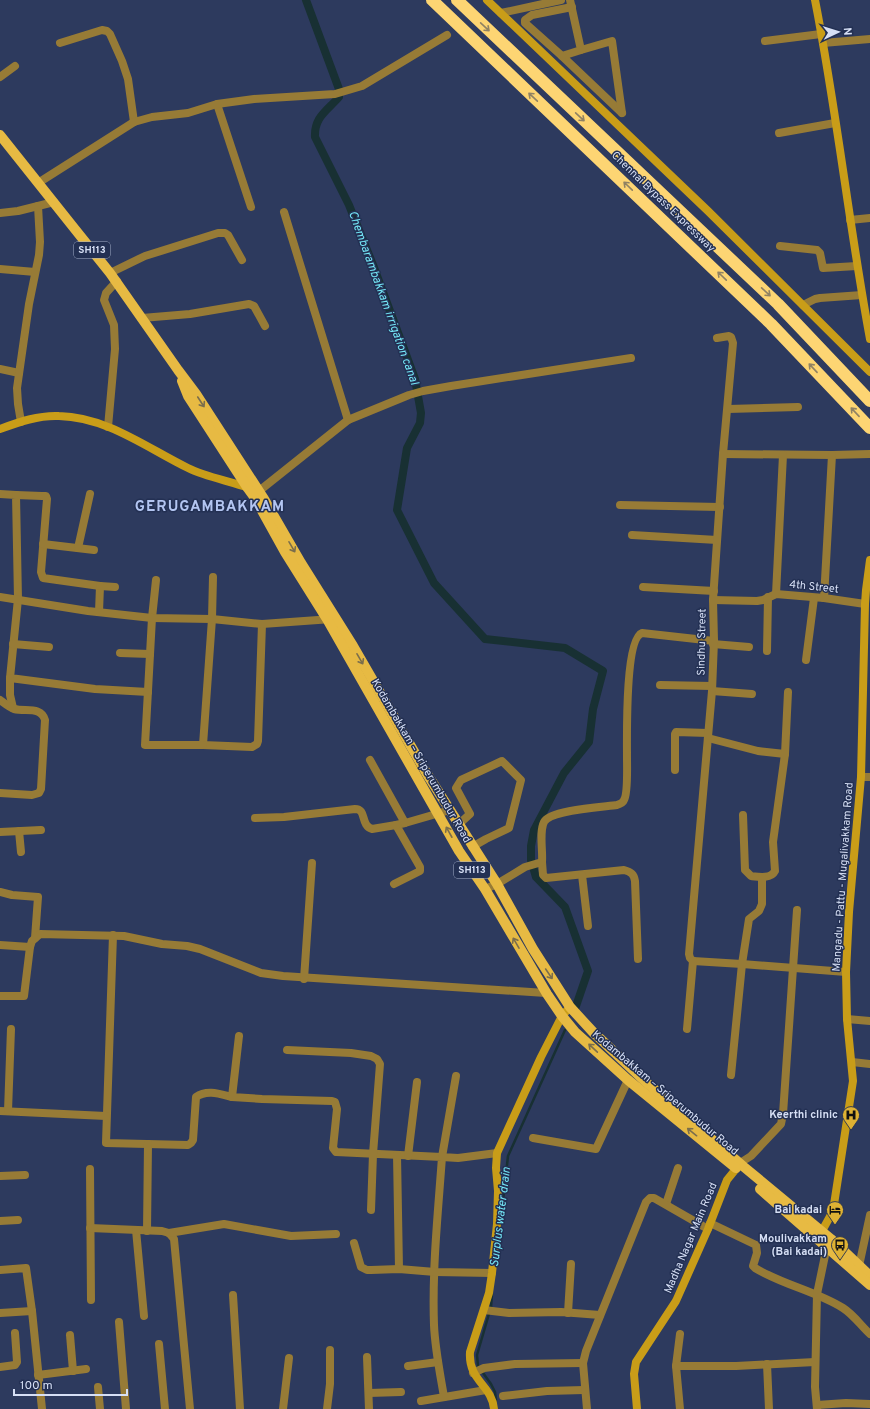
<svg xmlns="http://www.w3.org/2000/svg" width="870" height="1409" font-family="Overpass,sans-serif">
<rect width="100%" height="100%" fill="#2d3a5e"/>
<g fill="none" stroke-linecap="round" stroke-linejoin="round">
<g stroke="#183033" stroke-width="2.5">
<polyline points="501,1219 508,1156 565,1030"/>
<polyline points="492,1294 491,1307 477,1355 478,1366 491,1384 495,1392 496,1401"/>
</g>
<path stroke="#183033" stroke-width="8" d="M306,0L339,89V97C327,111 314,117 315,137L349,205L373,265L415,379L421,413L420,423L407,448L397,510L434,583L485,639L565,648L603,671L593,709L589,742L564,773L534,830L531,846V860L536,877L565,907L588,971L575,1009"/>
<g stroke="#977b36" stroke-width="8">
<polyline points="570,0 581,50 562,56 622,113"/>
<polyline points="501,13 561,0"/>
<polyline points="765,41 821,34"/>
<polyline points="60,43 102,30 107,31 110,34 122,61 128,79 134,122"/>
<polyline points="823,43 870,39"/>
<polyline points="581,50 612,41 622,113"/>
<polyline points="562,56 525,23 525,20 532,15 572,7"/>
<polyline points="0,77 15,66"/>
<polyline points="217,104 251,207"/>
<polyline points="779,133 835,123"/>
<polyline points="38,183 134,122 152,117 188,113 217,104 254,99 335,94 362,86 447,35"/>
<polyline points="284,212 348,420"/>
<polyline points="0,213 18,211 54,202"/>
<polyline points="850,220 870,218"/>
<polyline points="780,246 817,250 820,253 823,268 857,266"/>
<polyline points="0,269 35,272"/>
<polyline points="110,273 145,256 218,233 225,233 228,235 242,260"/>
<polyline points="803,305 815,299 820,298 862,295"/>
<polyline points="142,318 190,314 249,304 254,306 265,326"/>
<polyline points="0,369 19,373"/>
<polyline points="728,409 798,407"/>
<polyline points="21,422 18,404 17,388 29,304 39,255 40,242 38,206"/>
<polyline points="108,427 115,349 114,325 104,300 106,293 117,281"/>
<polyline points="723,454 832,455 870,454"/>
<polyline points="259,491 348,420 409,395 423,391 451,386 631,358"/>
<polyline points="0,494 16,495 18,599 10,678 95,689 148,692"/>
<polyline points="16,495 42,496 46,496 47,499 41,572 43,578 100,586 99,612"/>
<polyline points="620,505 720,507"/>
<polyline points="632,535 717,540"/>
<polyline points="43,544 94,550"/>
<polyline points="78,548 90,494"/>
<polyline points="213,577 212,619 203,745 252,747 257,744 258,741 262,624"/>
<polyline points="156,580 152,618 145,745 203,745"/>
<polyline points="100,586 115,587"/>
<polyline points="643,587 714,591"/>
<polyline points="776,594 783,455"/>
<polyline points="0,597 88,611 152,618 212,619 262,624 332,619"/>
<polyline points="824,598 832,455"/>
<polyline points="713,600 757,601 763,600 776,594 824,598 865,604"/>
<polyline points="13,644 49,647"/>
<polyline points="713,644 749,647"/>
<polyline points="767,651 768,597"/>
<polyline points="120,653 150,654"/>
<polyline points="806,660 814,598"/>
<polyline points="10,678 10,695 13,708"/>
<polyline points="660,685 712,686"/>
<polyline points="712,691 752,694"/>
<path d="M0,700C4,703 9,707 14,709C26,712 41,706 45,720L41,789L39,793L32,795L0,793"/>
<polyline points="708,738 758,751 785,754"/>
<polyline points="370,760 405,823 396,825 420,867 420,871 394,884"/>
<polyline points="675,770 675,734 676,732 708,733"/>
<polyline points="861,777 870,777"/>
<path d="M743,815L745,870L751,876C759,877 771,879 775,871L773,842L785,754L788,692"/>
<path d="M255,818L284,817L355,809C367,809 360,825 372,829L396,825"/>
<polyline points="405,823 450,810"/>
<polyline points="459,824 470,814 456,788 461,780 502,761 521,780 509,828 486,839 472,847"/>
<polyline points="19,831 21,852"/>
<polyline points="0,832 41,830"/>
<path d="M542,862L543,875L546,878L624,870C631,872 634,874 635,881L638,959"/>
<polyline points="582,875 588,926"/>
<path d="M485,889L497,884L525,867L542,862C543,851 539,832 544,822C550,810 603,807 617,805C620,804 623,803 624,800C628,794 627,766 627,758C627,739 625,639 642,633L714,641"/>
<polyline points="0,892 12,895 38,897 35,938"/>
<path d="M113,935L106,1143L188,1145L191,1143L193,1140L196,1097C207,1089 220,1094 232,1097"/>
<polyline points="0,945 30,947 24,996 0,996"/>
<polyline points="30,947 32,941 40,934 124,936 162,944 187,946 200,949 261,973 283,976 546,993"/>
<polyline points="693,961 690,958 689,954 712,691 714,641 713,600 723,454 733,343 731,337 729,336 717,338"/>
<polyline points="693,961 742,964 846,972"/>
<polyline points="304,979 312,863"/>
<polyline points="847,1019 870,1021"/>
<polyline points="687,1029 693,961"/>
<path d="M239,1036L232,1097L262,1099L332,1101L335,1102L337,1109L333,1148L336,1152L442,1157C438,1213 432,1269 434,1325C435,1349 440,1373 444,1397"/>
<polyline points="287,1050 351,1053 371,1056 377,1059 380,1064 373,1154 371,1210"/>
<polyline points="852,1062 870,1064"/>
<polyline points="731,1075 742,964 749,919 759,911 762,904 762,877"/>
<polyline points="456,1076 442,1157 458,1158 497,1153"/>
<polyline points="0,1111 106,1116"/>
<polyline points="8,1111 11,1029"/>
<polyline points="533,1138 596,1149 628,1080"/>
<polyline points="397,1155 399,1269"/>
<polyline points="408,1156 417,1082"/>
<polyline points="740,1163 751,1156 781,1124 783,1114 797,910"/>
<polyline points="90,1169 91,1300"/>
<polyline points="0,1176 25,1175"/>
<polyline points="666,1204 678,1168"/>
<polyline points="0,1221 18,1220"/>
<path d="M710,1223L756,1245L757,1253L753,1266L755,1268C783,1285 816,1291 843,1308C854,1315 861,1326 870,1334"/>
<polyline points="90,1228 162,1231 169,1233 174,1239 190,1409"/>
<polyline points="136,1230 144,1316"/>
<polyline points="147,1231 148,1144"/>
<polyline points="169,1233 224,1224 291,1236 336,1234"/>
<polyline points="354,1243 361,1267 367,1270 371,1270 399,1269 435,1272 492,1273"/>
<polyline points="859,1266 870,1215"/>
<polyline points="0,1270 26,1268 32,1311 42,1409"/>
<polyline points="233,1295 240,1409"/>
<polyline points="484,1310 509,1313 561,1312 600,1315"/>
<polyline points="0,1313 32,1311"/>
<polyline points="568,1313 571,1264"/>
<polyline points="119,1322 126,1409"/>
<polyline points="680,1334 676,1366 680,1409"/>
<polyline points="70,1335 73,1371"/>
<polyline points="159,1344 165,1409"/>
<polyline points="367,1357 369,1409"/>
<polyline points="767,1364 769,1409"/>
<polyline points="408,1366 438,1362"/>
<polyline points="676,1366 736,1366 815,1362"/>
<polyline points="0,1367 15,1365 17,1362 15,1333"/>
<polyline points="473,1373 484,1368 515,1364 583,1363"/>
<polyline points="38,1375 86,1369"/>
<polyline points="98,1387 100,1409"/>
<polyline points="369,1393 401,1392"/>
<polyline points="503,1396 547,1391 584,1390"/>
<polyline points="421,1401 486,1390"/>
<polyline points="817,1405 846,1403 870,1404"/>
<polyline points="283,1409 289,1358"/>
<polyline points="327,1409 330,1384 330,1350"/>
<polyline points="587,1409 583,1363 586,1351 646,1202 650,1198 654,1198 708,1229"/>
<polyline points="817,1409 815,1387 817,1294 827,1246"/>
</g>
<g stroke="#c99d18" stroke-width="8">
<polyline points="487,0 708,211 870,372"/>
<path d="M815,0C837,112 849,226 870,339"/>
<path d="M0,429C19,422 39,415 59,416C107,417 147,448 188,468C206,477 230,481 249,488"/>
<polyline points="819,1235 822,1231 833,1211 853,1081 847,1019 846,972 849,912 861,777 865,604 866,590 870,560"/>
<path d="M494,1409C492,1385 468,1381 470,1352L489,1293L492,1273L497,1224L498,1191L496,1168L497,1153L541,1057L562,1016L570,1007"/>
<polyline points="637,1409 634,1374 636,1362 676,1301 708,1229 727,1180 740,1164"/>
</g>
<g stroke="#e7ba43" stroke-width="10">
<polyline points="0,135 74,228 110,273 178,370 196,394 264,499 301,563 353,646 427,774 497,884 533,949 570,1007 593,1032 647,1083 744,1167 831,1239 870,1276"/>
<polyline points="182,381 188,396 247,487 255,498 285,552 327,619 459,851 485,889 547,994 562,1016 575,1032 628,1080 736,1168"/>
<polyline points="760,1189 870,1285"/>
</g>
<g stroke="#fdd573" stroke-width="12">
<polyline points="432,0 771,324 870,428"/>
<polyline points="457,0 778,304 870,401"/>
</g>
</g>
<defs><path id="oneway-shaft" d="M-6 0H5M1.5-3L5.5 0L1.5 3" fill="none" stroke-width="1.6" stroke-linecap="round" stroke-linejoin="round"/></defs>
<g stroke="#908263">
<use href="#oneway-shaft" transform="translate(485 27) rotate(43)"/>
<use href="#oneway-shaft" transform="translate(533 97) rotate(-137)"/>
<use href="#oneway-shaft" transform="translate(580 117) rotate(43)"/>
<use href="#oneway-shaft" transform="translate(628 186) rotate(-136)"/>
<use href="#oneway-shaft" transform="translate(722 276) rotate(-136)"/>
<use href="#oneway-shaft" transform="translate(766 292) rotate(43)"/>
<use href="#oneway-shaft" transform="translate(813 368) rotate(-133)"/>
<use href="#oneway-shaft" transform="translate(855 412) rotate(-133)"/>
</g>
<g stroke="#7b6e4c">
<use href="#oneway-shaft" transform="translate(201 402) rotate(57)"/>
<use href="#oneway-shaft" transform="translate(292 547) rotate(60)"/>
<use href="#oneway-shaft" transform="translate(360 659) rotate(60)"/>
<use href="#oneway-shaft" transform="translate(449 832) rotate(-119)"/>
<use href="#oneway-shaft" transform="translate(516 943) rotate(-120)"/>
<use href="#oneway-shaft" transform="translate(549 974) rotate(56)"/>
<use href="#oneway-shaft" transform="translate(593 1048) rotate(-137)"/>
<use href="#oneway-shaft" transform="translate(692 1132) rotate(-141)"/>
</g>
<defs>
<g id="hospital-pin" transform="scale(0.9)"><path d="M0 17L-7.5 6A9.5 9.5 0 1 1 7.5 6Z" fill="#deb133" stroke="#233053"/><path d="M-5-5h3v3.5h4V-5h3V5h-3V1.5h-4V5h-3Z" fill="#111"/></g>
<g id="hotel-pin" transform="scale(0.9)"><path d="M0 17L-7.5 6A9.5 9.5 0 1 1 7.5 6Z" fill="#deb133" stroke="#233053"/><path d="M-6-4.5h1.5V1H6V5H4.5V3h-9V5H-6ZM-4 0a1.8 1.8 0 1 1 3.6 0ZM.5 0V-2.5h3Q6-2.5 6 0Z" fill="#111"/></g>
<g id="bus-pin" transform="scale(0.9)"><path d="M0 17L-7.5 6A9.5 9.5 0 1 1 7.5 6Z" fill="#deb133" stroke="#233053"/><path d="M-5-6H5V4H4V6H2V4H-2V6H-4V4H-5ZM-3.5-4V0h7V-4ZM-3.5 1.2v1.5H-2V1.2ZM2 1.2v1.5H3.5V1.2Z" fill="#111"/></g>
</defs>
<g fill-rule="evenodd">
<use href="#hospital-pin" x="851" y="1115"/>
<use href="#hotel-pin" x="835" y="1210"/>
<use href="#bus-pin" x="840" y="1245"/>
</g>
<g text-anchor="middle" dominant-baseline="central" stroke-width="3" stroke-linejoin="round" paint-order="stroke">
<g fill="#233053" stroke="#a0aac4" stroke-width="1">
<rect x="74" y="242" width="36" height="16" rx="3"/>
<rect x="454" y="862" width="36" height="16" rx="3"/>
</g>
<g font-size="10" font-weight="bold" fill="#d6dff5">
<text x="92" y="250">SH113</text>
<text x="472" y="870">SH113</text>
</g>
<g font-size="11" fill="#d6dff5" stroke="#233053">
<text transform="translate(663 202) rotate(44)">Chennai Bypass Expressway</text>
<text transform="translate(814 587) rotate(6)">4th Street</text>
<text transform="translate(702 642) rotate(-89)">Sindhu Street</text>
<text transform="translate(421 761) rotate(60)">Kodambakkam – Sriperumbudur Road</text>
<text transform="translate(843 877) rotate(-86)">Mangadu - Pattu - Mugalivakkam Road</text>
<text transform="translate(665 1093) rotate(40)">Kodambakkam – Sriperumbudur Road</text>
<text transform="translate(691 1238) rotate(-67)">Madha Nagar Main Road</text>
</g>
<g font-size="11" font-weight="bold" fill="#d6dff5" stroke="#233053" text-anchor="end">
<text x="838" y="1115">Keerthi clinic</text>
<text x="822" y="1210">Bai kadai</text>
<text x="827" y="1239">Moulivakkam<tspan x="827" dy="13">(Bai kadai)</tspan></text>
</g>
<g font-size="12" font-style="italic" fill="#75e9f9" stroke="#233053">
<text transform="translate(383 298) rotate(70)">Chembarambakkam irrigation canal</text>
<text transform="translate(501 1217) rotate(-83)">Surplus water drain</text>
</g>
<g font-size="15" font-weight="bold" letter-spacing="1" fill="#b3c5f1" stroke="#233053">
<text x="210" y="507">GERUGAMBAKKAM</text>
</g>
</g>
<g transform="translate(838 32) rotate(86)" stroke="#233053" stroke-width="3" paint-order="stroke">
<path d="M0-3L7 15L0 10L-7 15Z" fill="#d6dff5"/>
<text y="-6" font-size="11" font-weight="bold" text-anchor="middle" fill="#d6dff5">N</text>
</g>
<path d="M14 1389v6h113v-6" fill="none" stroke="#d6dff5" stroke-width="2"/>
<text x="20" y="1389" font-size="12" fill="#d6dff5" stroke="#233053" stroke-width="3" paint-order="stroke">100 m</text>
</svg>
